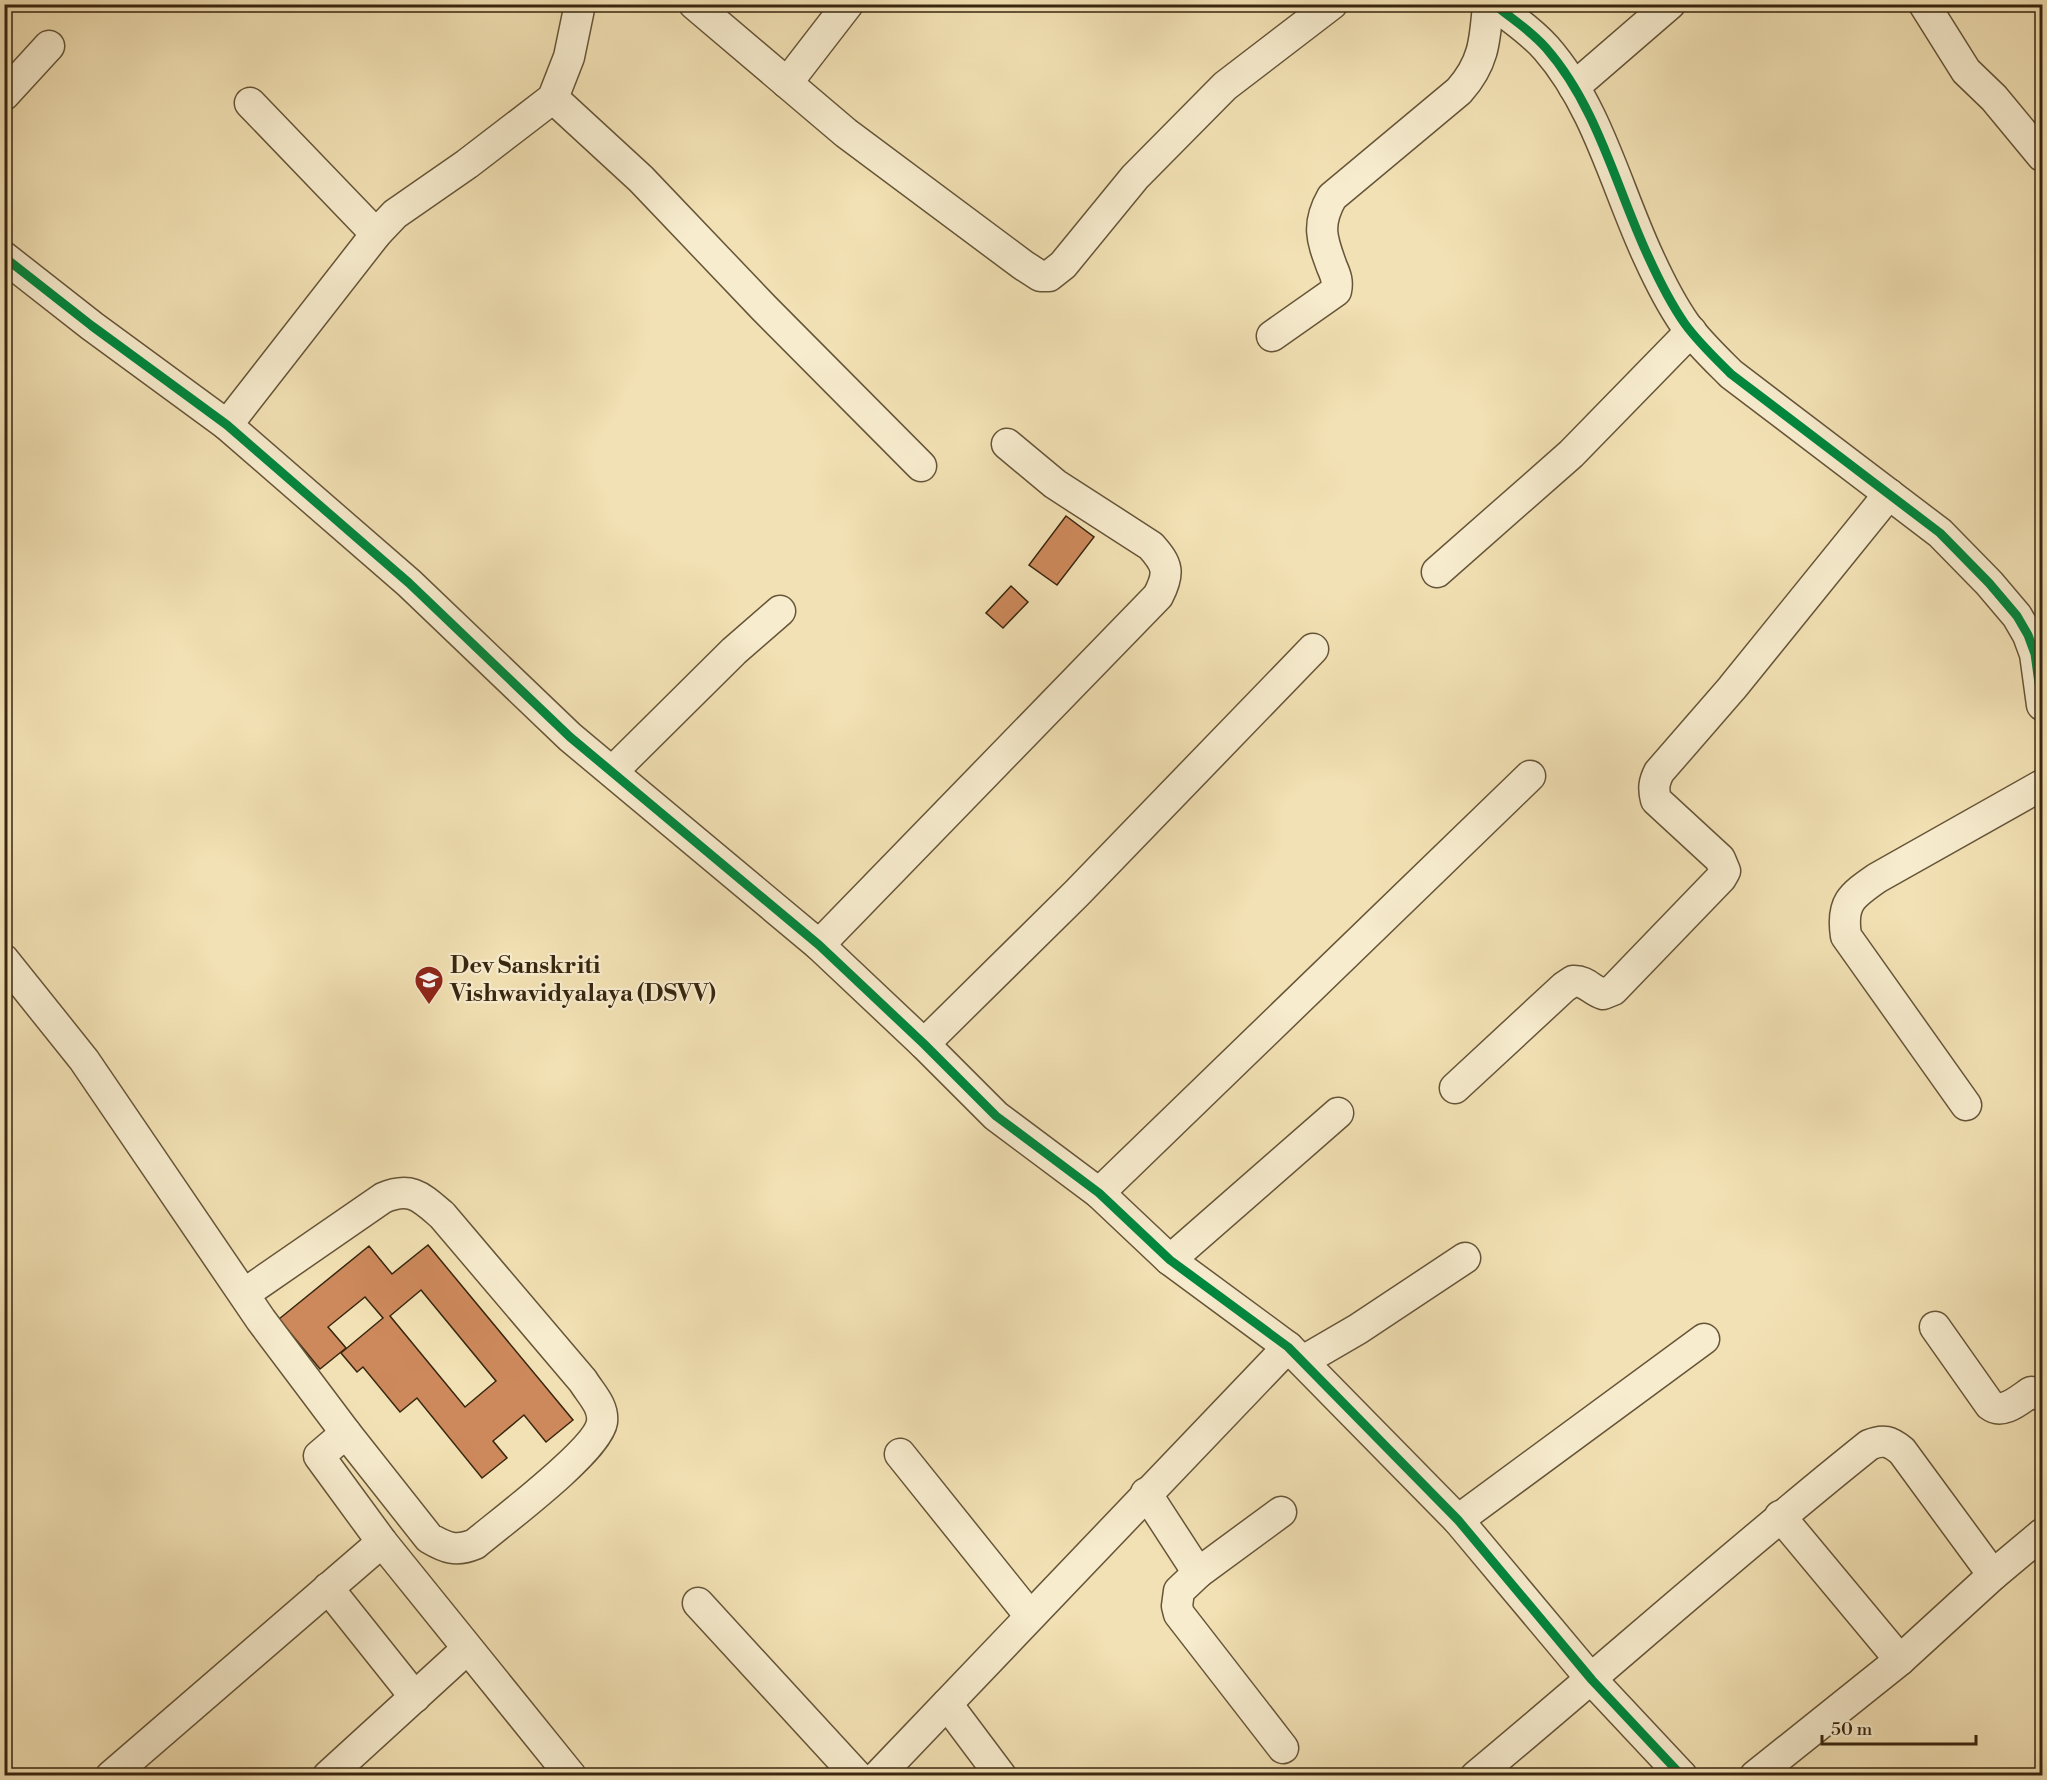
<svg xmlns="http://www.w3.org/2000/svg" width="2047" height="1780" font-family="'Libre Bodoni',serif">
<rect width="100%" height="100%" fill="#f2e1b4"/>
<filter id="stains"><feTurbulence type="fractalNoise" baseFrequency=".00333" numOctaves="4"/><feColorMatrix values="0 0 0 0 .2 0 0 0 0 .09 0 0 0 0 .02 0 0 0 .5 -.17"/></filter>
<radialGradient id="worn" r=".72"><stop offset=".6" stop-color="#630" stop-opacity="0"/><stop offset="1" stop-color="#630" stop-opacity=".3"/></radialGradient>
<g fill="#cd895b" stroke="#38260f" stroke-width="1.5" fill-rule="evenodd">
<polygon points="1066,516 1094,537 1057,585 1029,565"/>
<polygon points="1011,586 1028,602 1003,628 986,613"/>
<path d="M428,1245L573,1420L546,1442L524,1415L493,1441L507,1458L482,1478L417,1398L400,1412L363,1367L357,1372L341,1353L383,1318L365,1297L328,1327L346,1348L320,1369L279,1319L369,1246L392,1274ZM421,1290L496,1381L465,1407L390,1316Z"/>
</g>
<g fill="none" stroke-linecap="round" stroke-linejoin="round">
<g stroke="#665538" stroke-width="33">
<g id="minor">
<polyline points="694,4 846,133 1023,265 1040,276 1049,276 1063,265 1135,177 1225,86 1332,4"/>
<path d="M1494,4C1513,20 1529,29 1546,48C1597,106 1616,187 1648,256C1658,278 1671,304 1685,324C1698,342 1715,358 1731,374L1940,533L1989,583L2017,616L2028,635L2035,654L2042,705"/>
<polyline points="1924,4 1966,71 1994,98 2042,156"/>
<polyline points="787,83 848,4"/>
<polyline points="1574,87 1670,4"/>
<polyline points="4,95 49,46"/>
<polyline points="553,98 641,179 764,308 921,466"/>
<polyline points="250,103 376,234"/>
<polyline points="4,257 92,326 227,425 409,583 570,737 819,945 924,1044 996,1116 1099,1193 1170,1260 1288,1347 1458,1520 1592,1680 1682,1776"/>
<path d="M1272,336L1336,291C1338,282 1336,276 1332,267C1322,240 1316,225 1332,197L1459,91C1484,63 1485,41 1488,4"/>
<polyline points="227,425 376,234 395,214 467,164 553,98 569,57 580,4"/>
<polyline points="1437,572 1571,454 1691,331"/>
<polyline points="613,771 734,651 780,611"/>
<path d="M819,945L1158,596C1170,573 1168,565 1151,546L1055,484L1007,444"/>
<path d="M4,960L84,1060L261,1320L346,1433L429,1538C446,1548 456,1552 475,1544C500,1523 598,1450 602,1422C604,1406 591,1394 583,1381L442,1215C421,1197 411,1186 383,1198L244,1294"/>
<polyline points="924,1044 1077,893 1313,649"/>
<path d="M1455,1088L1564,987L1573,981C1586,980 1592,991 1603,994L1613,990L1721,878L1725,871L1720,859L1656,800C1653,788 1654,782 1659,772L1732,688L1889,494"/>
<path d="M1966,1105L1846,936C1841,903 1851,896 1877,878L2042,785"/>
<polyline points="1099,1193 1530,776"/>
<polyline points="1170,1260 1338,1113"/>
<path d="M1935,1327L1990,1405C2003,1415 2019,1400 2031,1392L2042,1396"/>
<polyline points="1303,1361 1358,1329 1465,1258"/>
<polyline points="346,1433 319,1456 382,1542 571,1776"/>
<polyline points="900,1454 1030,1616"/>
<polyline points="1146,1493 1198,1573"/>
<polyline points="1281,1512 1198,1573 1179,1591 1177,1606 1179,1614 1283,1748"/>
<polyline points="1780,1516 1900,1660"/>
<polyline points="1458,1520 1704,1339"/>
<polyline points="328,1588 415,1697"/>
<polyline points="698,1603 857,1776"/>
<polyline points="947,1704 1001,1776"/>
<polyline points="111,1776 382,1542"/>
<polyline points="328,1776 467,1649"/>
<polyline points="878,1776 1288,1347"/>
<path d="M1476,1776C1608,1666 1735,1552 1869,1445C1883,1439 1890,1441 1902,1451L1993,1575"/>
<polyline points="1755,1776 1900,1660 1993,1575 2042,1534"/>
</g>
</g>
<use href="#minor" stroke="#f7ecce" stroke-width="30"/>
<g stroke="#f7ecce" stroke-width="13">
<g id="cycleway">
<path d="M1494,4C1513,20 1529,29 1546,48C1597,106 1616,187 1648,256C1658,278 1671,304 1685,324C1698,342 1715,358 1731,374L1940,533L1989,583L2017,616L2028,635L2035,654L2042,705"/>
<polyline points="4,257 92,326 227,425 409,583 570,737 819,945 924,1044 996,1116 1099,1193 1170,1260 1288,1347 1458,1520 1592,1680 1682,1776"/>
</g>
</g>
<use href="#cycleway" stroke="#00873e" stroke-width="9"/>
</g>
<defs>
<g id="university-pin" transform="scale(1.5)"><path d="M0 17L-7.5 6A9.5 9.5 0 1 1 7.5 6Z" fill="#8f2418" stroke="#f7ecce"/><path d="M0-5L7-2L0 1L-7-2ZM-4 1L0 2.5L4 1V4Q0 6-4 4Z" fill="#fff"/></g>
</defs>
<g fill-rule="evenodd">
<use href="#university-pin" x="429" y="980"/>
</g>
<g text-anchor="middle" dominant-baseline="central" stroke-width="4.5" stroke-linejoin="round" paint-order="stroke">
<g font-size="24" font-weight="bold" fill="#38260f" stroke="#f7ecce" text-anchor="start">
<text x="450" y="966">Dev Sanskriti<tspan x="450" dy="28">Vishwavidyalaya (DSVV)</tspan></text>
</g>
</g>
<rect width="2047" height="1780" fill="none" stroke="#f2e1b4" stroke-width="24"/>
<rect x="6" y="6" width="2035" height="1768" fill="none" stroke="#38260f" stroke-width="3"/>
<rect x="12" y="12" width="2023" height="1756" fill="none" stroke="#38260f" stroke-width="1.5"/>
<path d="M1822 1735v9h154v-9" fill="none" stroke="#38260f" stroke-width="3"/>
<text x="1831" y="1735" font-size="18" fill="#38260f" stroke="#f7ecce" stroke-width="4.5" paint-order="stroke">50 m</text>
<rect width="100%" height="100%" filter="url(#stains)"/>
<rect width="100%" height="100%" fill="url(#worn)"/>
</svg>
